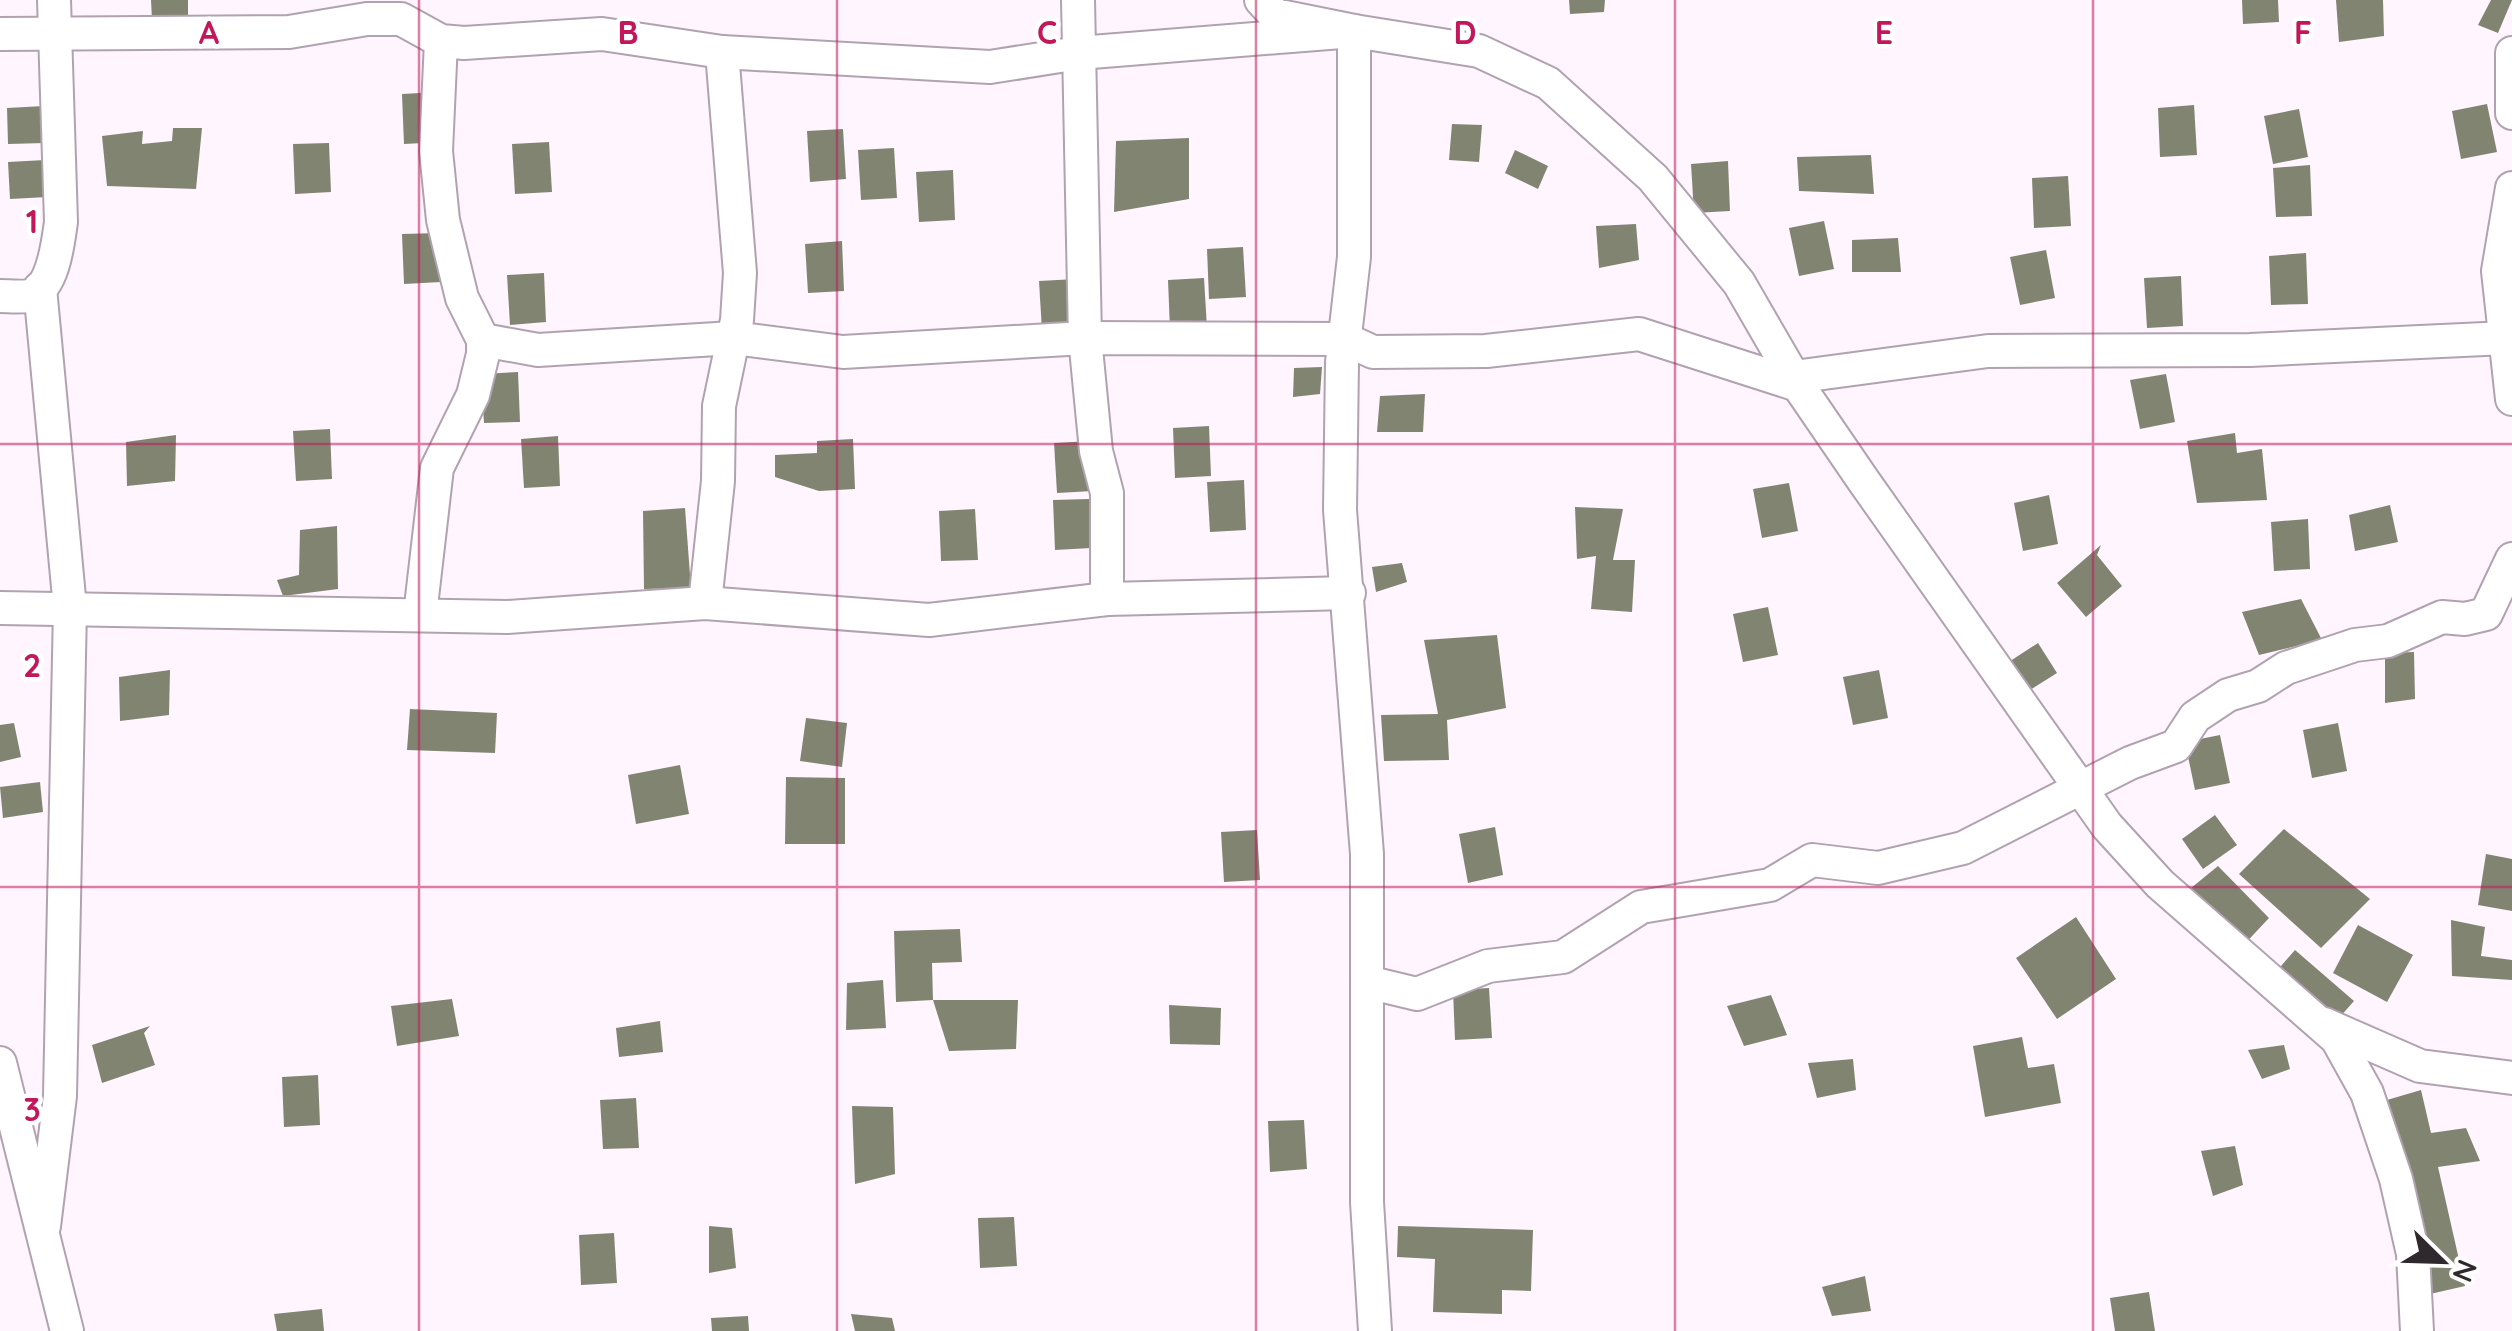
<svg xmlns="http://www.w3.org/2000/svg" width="2512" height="1331" font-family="Quicksand,sans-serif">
<rect width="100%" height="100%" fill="#fff5fe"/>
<g fill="#828472">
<polygon points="151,0 188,0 188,19 152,20"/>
<polygon points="1569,0 1605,0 1604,12 1570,14"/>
<polygon points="2242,0 2278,0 2279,22 2243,24"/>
<polygon points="2336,0 2383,0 2384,36 2339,42"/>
<polygon points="2491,0 2512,0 2498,33 2478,25"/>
<polygon points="438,92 441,142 404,144 402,94"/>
<polygon points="2487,104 2497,152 2461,159 2452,111"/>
<polygon points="2194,105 2197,155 2160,157 2158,108"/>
<polygon points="44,106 45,143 8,144 7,108"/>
<polygon points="2299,109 2308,157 2273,164 2264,116"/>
<polygon points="1452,124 1482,125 1479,162 1449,160"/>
<polygon points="173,128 202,128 196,189 107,186 102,136 143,131 142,144 172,141"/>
<polygon points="843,129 846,179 810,182 807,131"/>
<polygon points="1189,138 1189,199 1114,212 1116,141"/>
<polygon points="549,142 552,192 515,194 512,144"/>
<polygon points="329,143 331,192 295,194 293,144"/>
<polygon points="894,148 897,198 861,200 858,150"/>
<polygon points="1515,150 1548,166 1538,189 1505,173"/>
<polygon points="1871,155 1874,194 1799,191 1797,157"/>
<polygon points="45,160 47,197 10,199 8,162"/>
<polygon points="1728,161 1730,211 1694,213 1691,164"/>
<polygon points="2310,165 2312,216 2276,217 2273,168"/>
<polygon points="953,170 955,220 919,222 916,172"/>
<polygon points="2068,176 2071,226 2034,228 2032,178"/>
<polygon points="1824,221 1834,269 1799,276 1789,228"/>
<polygon points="1636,224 1639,260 1599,268 1596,226"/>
<polygon points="438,233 441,282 404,284 402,234"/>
<polygon points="1898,238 1901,272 1852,272 1852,240"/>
<polygon points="842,241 844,291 808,293 805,244"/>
<polygon points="1243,247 1246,297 1209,299 1207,249"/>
<polygon points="2046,250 2055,298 2020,305 2010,257"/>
<polygon points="2306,253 2308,304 2271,305 2269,256"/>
<polygon points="544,273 546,322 510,325 507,275"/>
<polygon points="2181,276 2183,326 2147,328 2144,278"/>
<polygon points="1204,278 1207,328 1170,330 1168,280"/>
<polygon points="1076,279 1079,329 1042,331 1039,281"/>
<polygon points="1322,367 1320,394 1293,397 1294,368"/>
<polygon points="518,372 520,422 484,423 481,374"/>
<polygon points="2166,374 2175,422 2140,429 2130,380"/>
<polygon points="1425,394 1423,432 1377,432 1380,396"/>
<polygon points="1209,426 1211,476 1175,478 1173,428"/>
<polygon points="330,429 332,479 296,481 293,431"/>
<polygon points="2235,433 2237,453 2262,449 2267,500 2197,503 2187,441"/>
<polygon points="176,435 175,481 127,486 126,442"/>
<polygon points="558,436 560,486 524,488 521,439"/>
<polygon points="853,439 855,489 819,491 775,477 775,455 817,453 817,441"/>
<polygon points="1091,441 1093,491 1057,493 1054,443"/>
<polygon points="1244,480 1246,530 1210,532 1207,482"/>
<polygon points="1789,483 1798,531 1762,538 1753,489"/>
<polygon points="2049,495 2058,544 2023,551 2014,503"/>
<polygon points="1089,499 1091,548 1055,550 1053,500"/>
<polygon points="2390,505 2398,542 2355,551 2349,515"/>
<polygon points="1575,507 1623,509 1613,560 1635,560 1632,612 1591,609 1596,556 1577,559"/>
<polygon points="685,508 691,588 644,589 643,511"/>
<polygon points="975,509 978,560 941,561 939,511"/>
<polygon points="2308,519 2310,569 2274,571 2271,522"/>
<polygon points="337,526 338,589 283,596 277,580 299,575 300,530"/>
<polygon points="2101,545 2097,555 2122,586 2086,617 2057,583"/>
<polygon points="1402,563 1407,582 1376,592 1372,567"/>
<polygon points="2301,599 2322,640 2259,655 2242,612"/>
<polygon points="1768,607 1778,655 1743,662 1733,614"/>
<polygon points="1497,635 1506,708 1447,720 1449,760 1384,761 1381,715 1438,714 1424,640"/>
<polygon points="2038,643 2057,673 2017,698 1998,669"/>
<polygon points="2414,652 2415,699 2385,703 2385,653"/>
<polygon points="170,670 169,715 120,721 119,677"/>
<polygon points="1879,670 1888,718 1853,725 1843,677"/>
<polygon points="410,709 497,713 495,753 407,750"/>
<polygon points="806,718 847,723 842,767 800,761"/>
<polygon points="14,723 21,757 0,762 0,725"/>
<polygon points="2338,723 2347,771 2312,778 2303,730"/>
<polygon points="2220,735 2230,783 2195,790 2185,742"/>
<polygon points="680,765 689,814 636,824 628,775"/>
<polygon points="786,777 845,778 845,844 785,844"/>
<polygon points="40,782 43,812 3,818 0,787"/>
<polygon points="2215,815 2237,845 2203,869 2182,839"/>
<polygon points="1495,827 1503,875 1468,883 1459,834"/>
<polygon points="2284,829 2370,899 2321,948 2239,874"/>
<polygon points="1257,830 1260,880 1224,882 1221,832"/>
<polygon points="2486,854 2512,859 2512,911 2478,905"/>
<polygon points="2218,866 2269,918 2239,950 2185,893"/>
<polygon points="2076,917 2116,979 2057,1019 2016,958"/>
<polygon points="2451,920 2485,927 2481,956 2512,960 2512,980 2452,976"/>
<polygon points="2358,925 2413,955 2387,1002 2333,973"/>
<polygon points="960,929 962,962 932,963 933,1000 896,1002 894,931"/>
<polygon points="2295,950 2354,1001 2332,1026 2274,974"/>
<polygon points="883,980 886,1028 846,1030 847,983"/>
<polygon points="1489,988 1492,1038 1455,1040 1453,990"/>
<polygon points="1771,995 1787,1035 1744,1046 1727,1006"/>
<polygon points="452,999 459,1036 397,1046 391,1006"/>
<polygon points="933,1000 1018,1000 1016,1049 949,1051"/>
<polygon points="1169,1005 1221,1008 1220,1045 1170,1044"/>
<polygon points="660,1021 663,1052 619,1057 616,1028"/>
<polygon points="150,1026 144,1033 155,1065 102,1083 92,1045"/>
<polygon points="2022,1037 2028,1068 2054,1064 2061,1103 1985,1117 1973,1046"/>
<polygon points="2284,1045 2290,1069 2262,1079 2248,1050"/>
<polygon points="1853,1059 1856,1090 1817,1098 1808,1063"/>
<polygon points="318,1075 320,1125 284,1127 282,1077"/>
<polygon points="2421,1090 2431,1133 2466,1128 2480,1161 2438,1167 2465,1286 2430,1294 2387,1100"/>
<polygon points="636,1098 639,1148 603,1149 600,1100"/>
<polygon points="852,1106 893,1107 895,1174 855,1184"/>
<polygon points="1304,1120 1307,1169 1270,1172 1268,1121"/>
<polygon points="2235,1146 2243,1185 2213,1196 2201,1151"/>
<polygon points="1014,1217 1017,1266 980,1268 978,1218"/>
<polygon points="709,1226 732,1228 736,1268 709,1273"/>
<polygon points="1398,1226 1533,1230 1531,1291 1502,1290 1502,1314 1433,1312 1435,1259 1397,1257"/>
<polygon points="614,1233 617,1283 581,1285 579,1235"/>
<polygon points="1865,1276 1871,1311 1832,1316 1822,1287"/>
<polygon points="2149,1292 2155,1331 2115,1331 2110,1298"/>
<polygon points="322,1309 324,1331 277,1331 274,1314"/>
<polygon points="851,1314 892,1318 895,1331 855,1331"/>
<polygon points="748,1316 749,1331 712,1331 711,1318"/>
</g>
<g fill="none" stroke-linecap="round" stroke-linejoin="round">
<g stroke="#b1a2b0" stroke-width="36">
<g id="minor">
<polyline points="1078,0 1085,338 1096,451 1107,493 1107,599"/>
<polyline points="1261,0 1275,15 1354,31 1354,257 1342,362 1340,510 1367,854 1367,1202 1375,1331"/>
<polyline points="0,34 289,32 367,19 401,19 441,41 464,43 602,34 722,52 990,67 1079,53 1354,31 1479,51 1548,83 1653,178 1739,283 1798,385 1863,480 2107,826 2160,884 2337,1039 2367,1093 2396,1179 2413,1254 2417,1331"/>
<polyline points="2512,53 2512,113"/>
<polyline points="2512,188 2498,271 2512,399"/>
<polyline points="40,288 70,608 60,1096 44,1226"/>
<path d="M0,296C9,296 24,298 32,295C54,285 58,242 61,222L54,0"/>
<polyline points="483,340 538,350 733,338 843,352 1085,338 1345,339 1373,352 1486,351 1639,334 1798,385"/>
<polyline points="1794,377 1988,351 2250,350 2506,338"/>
<polyline points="705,603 718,481 719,406 737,320 740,273 722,52"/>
<polyline points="0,608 507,617 705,603 929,620 1107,599 1349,593"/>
<polyline points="420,615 437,468 473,395 483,354 483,340 462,298 443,220 436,151 441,41"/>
<polyline points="1367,982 1417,994 1488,966 1563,957 1641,907 1770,885 1812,860 1878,868 1963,848 2130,763 2176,746 2195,717 2228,695 2258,686 2286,668 2355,645 2388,641 2442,617 2465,619 2486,614 2512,559"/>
<polyline points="2324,1024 2420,1066 2512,1078"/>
<polyline points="0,1063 67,1331"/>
</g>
</g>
<use href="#minor" stroke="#fff" stroke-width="32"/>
</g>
<path fill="none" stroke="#c2185b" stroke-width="2.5" stroke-opacity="0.55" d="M419,0V1331M837,0V1331M1256,0V1331M1675,0V1331M2093,0V1331M0,444H2512M0,887H2512"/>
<g font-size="32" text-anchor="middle" font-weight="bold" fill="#c2185b" stroke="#fff" stroke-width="9" stroke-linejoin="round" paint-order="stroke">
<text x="209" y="44">A</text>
<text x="628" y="44">B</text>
<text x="1047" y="44">C</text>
<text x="1465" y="44">D</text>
<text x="1884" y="44">E</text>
<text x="2303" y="44">F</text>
<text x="32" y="233">1</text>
<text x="32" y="677">2</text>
<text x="32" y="1121">3</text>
</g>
<g transform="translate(2442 1261) rotate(113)" stroke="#ffffff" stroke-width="8" paint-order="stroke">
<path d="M0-8L18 38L0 25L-18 38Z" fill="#2f292e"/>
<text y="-15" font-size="28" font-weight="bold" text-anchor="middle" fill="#2f292e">N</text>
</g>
</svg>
